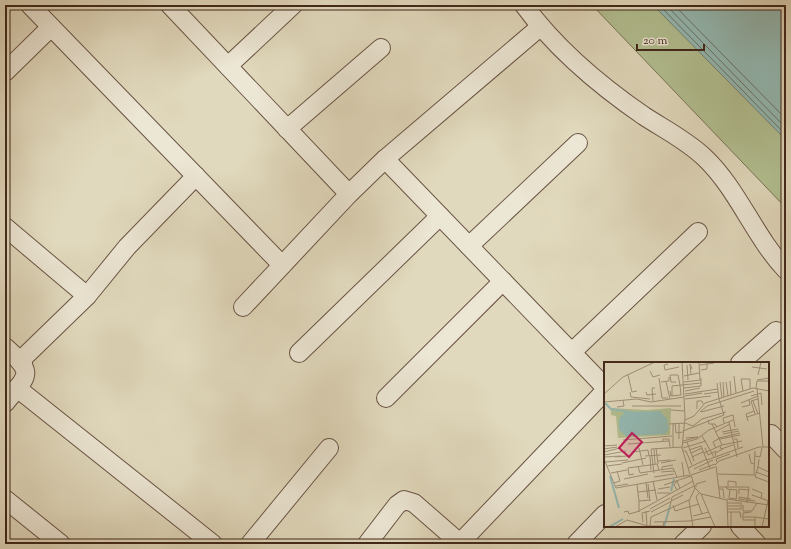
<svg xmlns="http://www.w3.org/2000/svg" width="791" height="549" font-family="'Sorts Mill Goudy',serif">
<rect width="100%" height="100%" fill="#e1d9bd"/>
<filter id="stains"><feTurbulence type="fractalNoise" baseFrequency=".005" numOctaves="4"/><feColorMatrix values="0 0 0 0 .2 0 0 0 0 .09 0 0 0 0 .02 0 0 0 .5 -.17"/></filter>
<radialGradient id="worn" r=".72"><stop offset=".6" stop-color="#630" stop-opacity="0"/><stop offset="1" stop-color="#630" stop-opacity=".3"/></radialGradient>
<polygon fill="#b2bf91" stroke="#7a7456" points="592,5 786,5 786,208"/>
<polygon fill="#94bab4" stroke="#738077" points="653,5 786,5 786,140"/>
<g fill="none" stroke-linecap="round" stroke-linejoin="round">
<g stroke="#6a7168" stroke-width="1">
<polyline points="659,5 786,135"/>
<polyline points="666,5 786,128"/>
<polyline points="674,5 786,119"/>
</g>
<g stroke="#695444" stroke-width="20">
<g id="minor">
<polyline points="30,5 282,265"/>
<polyline points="170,5 349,194"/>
<path d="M524,5C556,49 599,85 644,116C664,129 686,140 704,157C738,189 754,236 786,270"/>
<polyline points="228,66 293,5"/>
<polyline points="5,72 51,27"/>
<polyline points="287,129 381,48"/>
<polyline points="385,159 605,387"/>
<polyline points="5,227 87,296"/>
<polyline points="469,246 578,143"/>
<polyline points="243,307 349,194 385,159 540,27"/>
<path d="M5,347C35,374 29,374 5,403"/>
<polyline points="572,352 698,232"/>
<polyline points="299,353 440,216"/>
<polyline points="740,363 776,331"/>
<polyline points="23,364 21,360 87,296 127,247 196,176"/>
<polyline points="17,388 213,544"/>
<polyline points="386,398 503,281"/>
<polyline points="771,434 786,450"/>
<polyline points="5,499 61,544"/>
<polyline points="740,526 757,544"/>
<polyline points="460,543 605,391"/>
<polyline points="250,544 329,448"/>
<polyline points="367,544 397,505 404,500 414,503 461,544"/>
<polyline points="576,544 605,514"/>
<polyline points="683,544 702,526"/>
</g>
</g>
<use href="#minor" stroke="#ece6d4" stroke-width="18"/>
</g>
<g transform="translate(604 362)">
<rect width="165" height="165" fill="#e1d9bd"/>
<path d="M7,46L44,48L67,46L66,73L14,76L12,54L7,53Z" fill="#b2bf91"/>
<path d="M56,49L63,57L65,67L61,72L22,74L15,68V57L21,50Z" fill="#94bab4"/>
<path fill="none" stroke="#94bab4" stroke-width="2" d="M1,41L7,47L27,50M6,114L15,146M67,129L70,117M5,165L19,157M60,165L66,144"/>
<path fill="none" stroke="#a1927c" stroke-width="1" d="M78,0L81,55L78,86L86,112M95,1L96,18M64,2L60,3L61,8L75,5M83,3L84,18M96,3L110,1M148,5L163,7M97,8L103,7V0M46,9L49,15L56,13M24,13L28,30L33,29M87,13L86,2L88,7M154,13L157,0M80,14L95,11M130,14L132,31M55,16L58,36H64M153,18L165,16M126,19L127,33M57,20L65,19V15M62,20L66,37M72,20H67L66,13H74L76,23M80,20L97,18M116,20L118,36M119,20L120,35M122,20L124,34M113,21L115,37M80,26L97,24V16M152,26L153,19H165M153,26L159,85M66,29L67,34L77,33L76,23M81,29L96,26M139,29L137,17H146V27M26,30L27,35L46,37M42,30L43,33L52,32M0,32L19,15L51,0M81,32L114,27M100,32L114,30M68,34V24L97,21M81,34L98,31M147,34L157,31L158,43M81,37L107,34M49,39L48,26H51M149,39L154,52M0,40L33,37L47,40L80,35M137,41L154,34M28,44H77M13,45L20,44L19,38M138,45L146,43L145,38M93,47V39H98L99,42M67,48L81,49M96,50L103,44L150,29M97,50L120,44M151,52L147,39L154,37M143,55L156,51M81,58L90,54L101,41L149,26L165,29M104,58L105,62H111L113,65M144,59L142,52L150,49M125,60L133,95M69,61V85M71,61L72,71L79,70M75,61V77M120,61L119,56L129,53L131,65M65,62L81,61L89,64M108,62L118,83M89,64L98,57L122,50M79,69L120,53L115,37M111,70L126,62M118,70L134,67M119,72L135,69M98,74L110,95M82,76L94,75M115,76L136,71M116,77L136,73M130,77H133L134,86M19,78L68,74M79,79L94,75M59,80V77H65L66,85M83,80L90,99M79,81L93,77L105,68L129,58M24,82L65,79M0,84L13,83M116,84L117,87L129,83M35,86L39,103M52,86L54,102M79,86L102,79M101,86L104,93L112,89M112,86L109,80L116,76M0,87L13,85M50,87L51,102M85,88L97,84L106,106M79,89H82L88,103M0,90L16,86M29,90L44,88L45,94M87,91L98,86M100,91L118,83L138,79M145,92L147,101L150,102M0,93L22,89M41,94L57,93M46,94L47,108M112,94L111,91L119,87M151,94L156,95L158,86M0,95L17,94M11,95L23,94M88,95L99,90M0,97L12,126L86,113M155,97L154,105L165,110M103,98L139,85M54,99L67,98M1,100L24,98M78,100L80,114M113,100L112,97L126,92M18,101L42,96M57,101L72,98M111,103L115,99L155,85H165M3,104L18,102M34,104L36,111L69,106L73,115M112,104L116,136M154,105L151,115L165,120M84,106L103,97M58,107V105L69,103M90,107L109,98M95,108L111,102M57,110L70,109M152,110L165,115M7,111L23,108M50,111L47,87L78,85M30,112L25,113L24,106L53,102L55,108M114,112L151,113M150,112L151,89M87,113L91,126L85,139L89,165M87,113L111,105M50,115L70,112M20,117L44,112M49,119L53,138M10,121L16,119L13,109M42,121L44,136M44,122L46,139M33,123L35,139L46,138M60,123L87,114M12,124L24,122M122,124L123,127L133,128L132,139M124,124V119L132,120V124M90,125L97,132L123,138L124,165M92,125V122L102,119M115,125H145L143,141M54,127L66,125M115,127H119L120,136M126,127L125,136L132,137M148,127L158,131L157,136M73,128L70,123L73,119L76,126M34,130L52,128M53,131H66M95,131L92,135L98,152M97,132L111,165M135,132V127L145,128M148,133L165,139M123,137L165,143M147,137L135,135V137L151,139M35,139V149L89,119M67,139L79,133M123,141H136M69,143L71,149L95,142M139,143V149H148L153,141M66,144L68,135L90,124M123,144H136M46,147L66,136M123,147H137V140M42,149L43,163M20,150L24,149L25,152L36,149M47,150L66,140M123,150H136L137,156M127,150V165M147,150L139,151V158H151M89,154L105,150M139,155H151V165M151,155L165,157M39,160L38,151L46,149M50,160L85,159L107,155M46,164L47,155L85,138M11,165L23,158L44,164H59L60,160M158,165L164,139"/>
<path fill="#c2185b" fill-opacity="0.15" stroke="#c2185b" stroke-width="2" d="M28,71L38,80L25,95L15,86Z"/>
<rect width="165" height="165" fill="none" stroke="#41281b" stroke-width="2"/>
</g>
<rect width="791" height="549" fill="none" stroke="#e1d9bd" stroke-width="20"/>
<rect x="6" y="6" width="779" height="537" fill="none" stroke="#41281b" stroke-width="2"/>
<rect x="10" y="10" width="771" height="529" fill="none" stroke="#41281b"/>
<path d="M637 44v6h67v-6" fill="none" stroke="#41281b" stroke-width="2"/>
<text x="643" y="44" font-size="12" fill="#41281b" stroke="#ece6d4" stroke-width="3" paint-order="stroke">20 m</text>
<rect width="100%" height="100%" filter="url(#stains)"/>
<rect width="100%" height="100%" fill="url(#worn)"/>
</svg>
